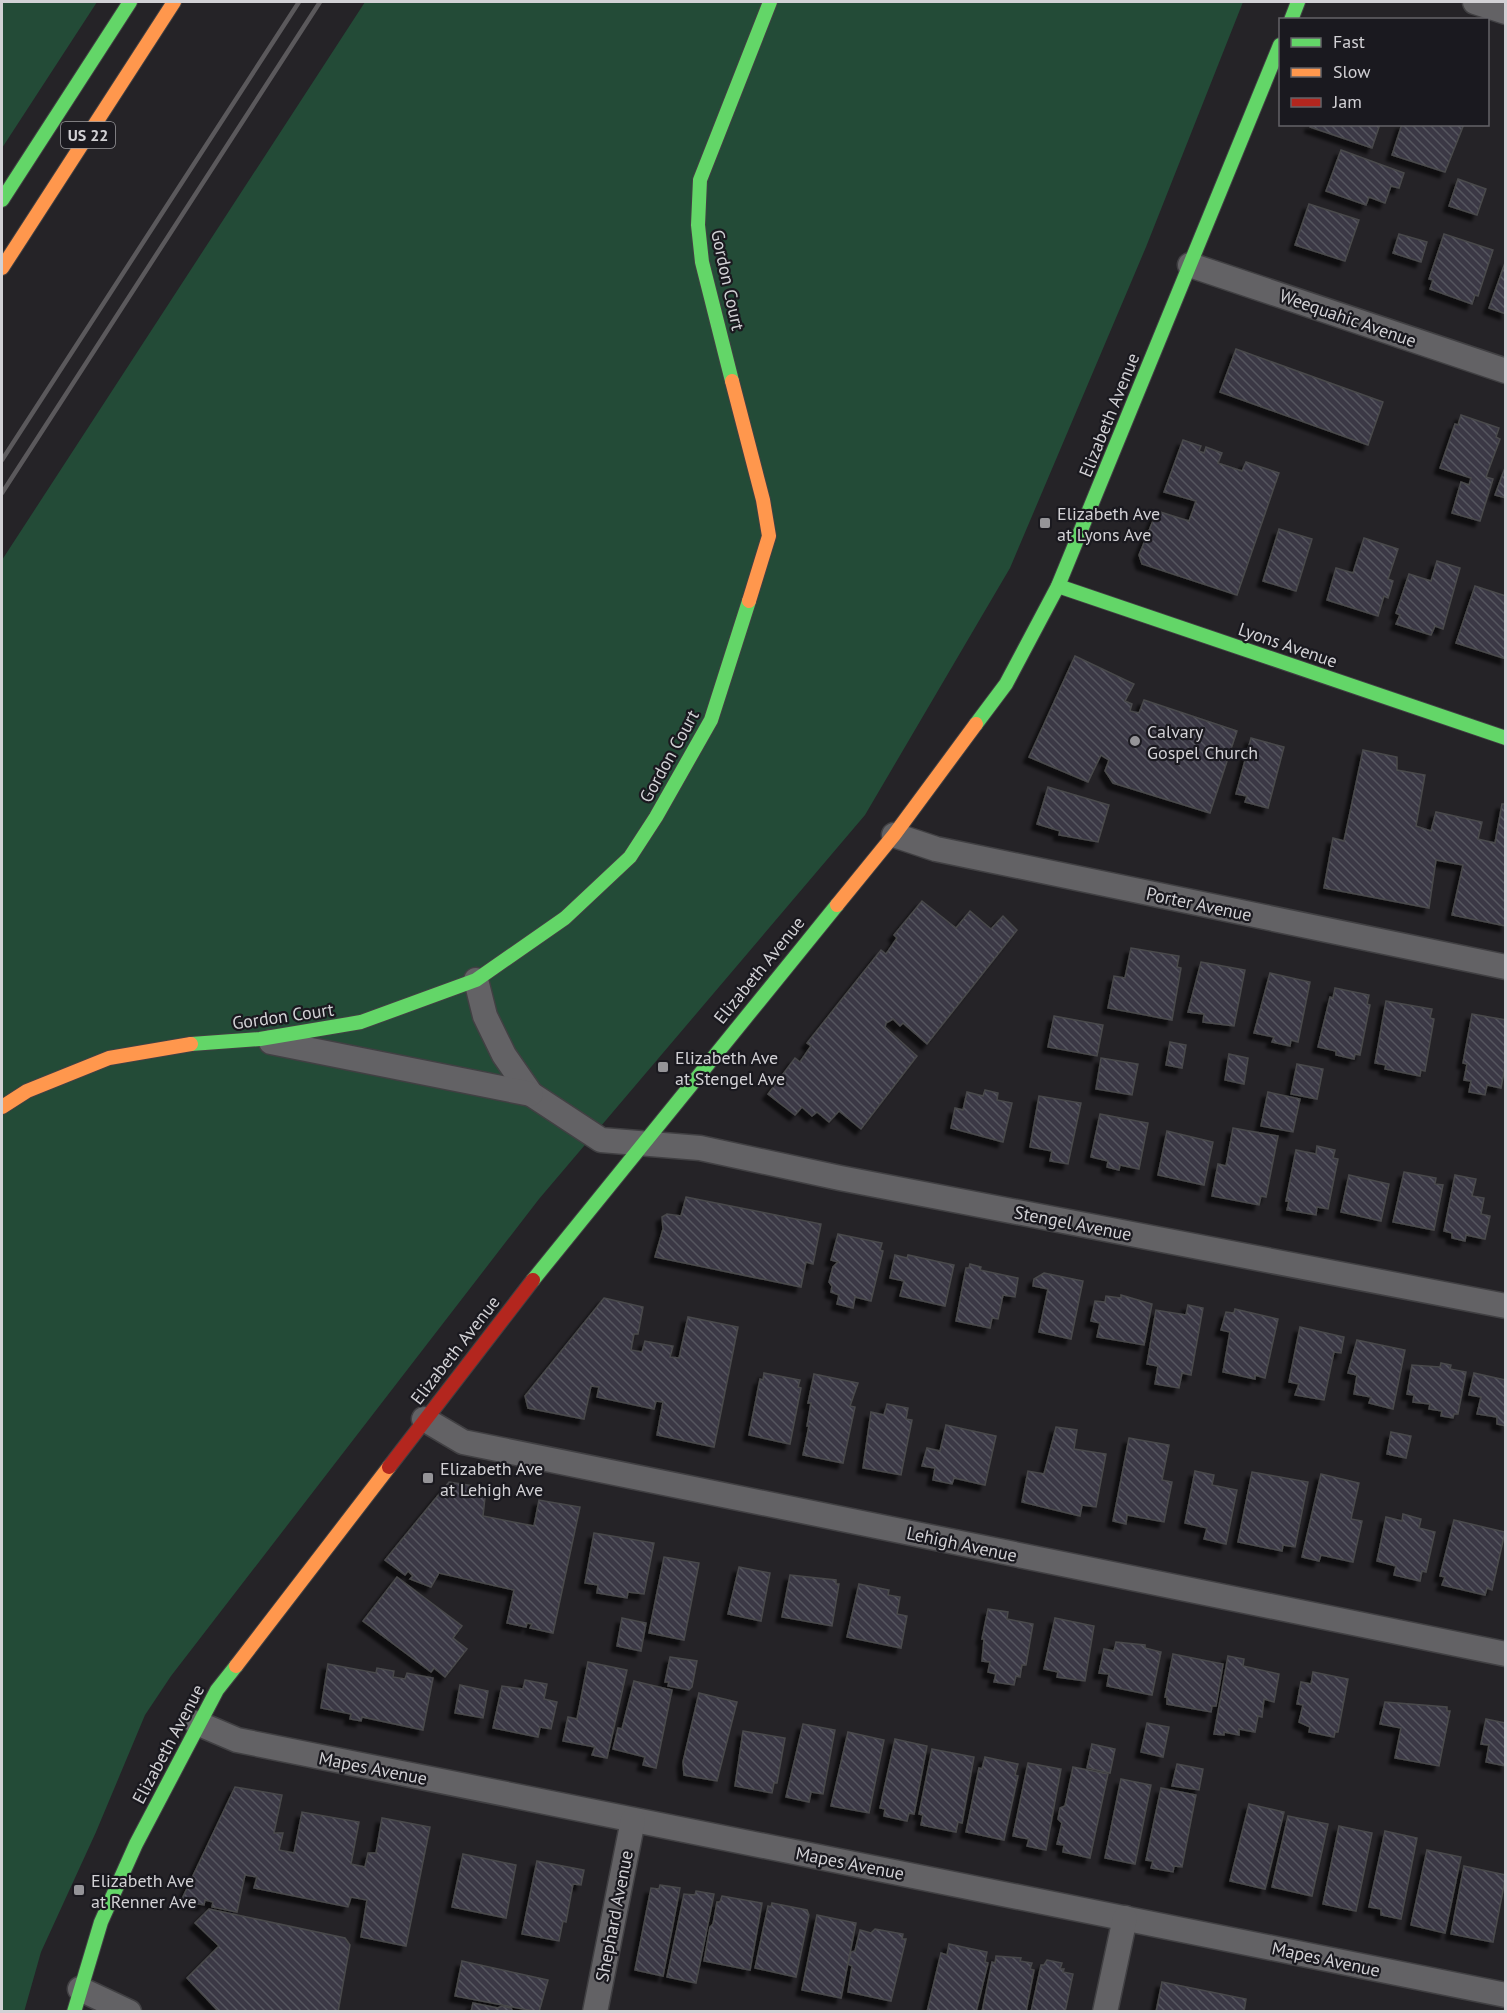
<svg xmlns="http://www.w3.org/2000/svg" width="1507" height="2013" font-family="'PT Sans',sans-serif">
<defs>
<pattern id="building-back-hatch" width="6" height="6" patternUnits="userSpaceOnUse" patternTransform="scale(1.5)"><rect width="6" height="6" fill="#3a3944"/><path d="M-1 5l2 2M0 0l6 6M5-1l2 2" fill="none" stroke="#56555e"/></pattern>
<filter id="shadow"><feDropShadow dx="-5.5" dy="5.5" stdDeviation="1.5" flood-color="#0009"/></filter>
</defs>
<rect width="100%" height="100%" fill="#252327"/>
<g fill="#234b37">
<polygon points="2,2 97,2 2,148"/>
<polygon points="365,2 1243,2 1146,247 1010,568 865,815 539,1199 171,1676 145,1715 96,1832 41,1952 24,2012 2,2011 2,560"/>
</g>
<g fill="url(#building-back-hatch)" stroke="#49494b" stroke-width="1.5" filter="url(#shadow)">
<polygon points="1311,124 1380,124 1372,148 1310,127"/>
<polygon points="1402,124 1464,124 1445,172 1392,155"/>
<polygon points="1341,150 1404,173 1399,188 1391,186 1385,203 1369,197 1366,205 1326,191"/>
<polygon points="1458,179 1486,189 1477,215 1449,206"/>
<polygon points="1309,204 1359,220 1345,261 1295,245"/>
<polygon points="1399,234 1427,242 1421,262 1393,253"/>
<polygon points="1444,234 1493,250 1478,296 1475,295 1472,304 1430,289 1433,280 1429,279"/>
<polygon points="1506,260 1506,314 1489,308"/>
<polygon points="1236,349 1383,402 1368,445 1220,392"/>
<polygon points="1461,415 1499,428 1496,437 1500,439 1486,477 1493,479 1480,521 1452,513 1461,482 1469,485 1471,478 1440,468 1455,424 1458,425"/>
<polygon points="1183,440 1201,446 1199,451 1204,453 1206,447 1222,453 1218,463 1242,471 1246,462 1279,473 1237,595 1142,564 1139,555 1157,511 1189,521 1196,501 1164,492"/>
<polygon points="1506,465 1506,498 1495,495"/>
<polygon points="1279,529 1312,539 1296,591 1263,581"/>
<polygon points="1364,538 1398,549 1388,579 1393,581 1388,598 1384,596 1378,616 1327,600 1336,568 1353,573"/>
<polygon points="1437,561 1460,568 1443,629 1435,626 1431,635 1396,624 1400,615 1396,613 1409,574 1431,581"/>
<polygon points="1475,586 1506,596 1506,659 1456,643"/>
<polygon points="1075,656 1134,684 1125,701 1132,704 1130,711 1139,713 1144,700 1237,731 1210,813 1113,783 1105,771 1109,760 1101,755 1088,782 1029,757"/>
<polygon points="1251,738 1284,747 1268,808 1245,802 1247,796 1236,794"/>
<polygon points="1363,750 1397,757 1397,770 1425,775 1416,826 1431,831 1436,812 1482,822 1478,839 1495,843 1502,804 1506,804 1506,926 1452,915 1463,865 1436,860 1429,908 1324,888 1333,838 1344,841"/>
<polygon points="1048,787 1109,805 1098,842 1059,835 1060,831 1037,824"/>
<polygon points="922,901 956,928 970,911 991,929 1003,916 1017,930 927,1044 903,1023 900,1026 893,1019 886,1023 885,1027 917,1056 861,1129 839,1111 829,1122 817,1112 812,1116 802,1107 795,1115 768,1094 795,1058 800,1062 811,1046 807,1043 881,950 886,954 897,938 894,935"/>
<polygon points="1131,948 1179,956 1177,967 1181,968 1172,1020 1108,1008 1114,976 1125,978"/>
<polygon points="1201,962 1245,970 1234,1026 1203,1022 1204,1014 1188,1012"/>
<polygon points="1270,973 1310,982 1298,1042 1291,1040 1290,1046 1272,1042 1274,1037 1254,1033"/>
<polygon points="1335,988 1369,995 1367,1004 1370,1005 1360,1055 1355,1054 1354,1059 1336,1055 1336,1051 1318,1047 1330,997 1333,998"/>
<polygon points="1386,1001 1432,1009 1430,1018 1434,1019 1425,1071 1421,1070 1420,1076 1385,1069 1386,1065 1375,1063"/>
<polygon points="1472,1014 1506,1020 1506,1061 1501,1088 1487,1085 1485,1095 1469,1092 1471,1081 1464,1080 1467,1064 1463,1063"/>
<polygon points="1054,1016 1103,1025 1097,1056 1048,1047"/>
<polygon points="1170,1042 1186,1045 1182,1068 1166,1065"/>
<polygon points="1229,1054 1248,1058 1244,1084 1225,1080"/>
<polygon points="1101,1058 1138,1064 1132,1095 1096,1089"/>
<polygon points="1297,1064 1323,1069 1317,1099 1291,1094"/>
<polygon points="985,1090 998,1093 997,1100 1012,1103 1003,1142 951,1128 955,1108 963,1110 967,1092 983,1096"/>
<polygon points="1268,1092 1300,1099 1293,1132 1261,1126"/>
<polygon points="1039,1096 1081,1103 1068,1164 1050,1161 1052,1151 1030,1147"/>
<polygon points="1100,1114 1148,1123 1139,1169 1120,1165 1119,1170 1107,1167 1108,1161 1091,1157"/>
<polygon points="1233,1128 1278,1136 1266,1197 1261,1196 1259,1205 1212,1196 1218,1164 1226,1166"/>
<polygon points="1167,1131 1213,1142 1204,1185 1158,1175"/>
<polygon points="1317,1146 1335,1150 1333,1158 1338,1159 1328,1209 1317,1207 1316,1215 1287,1210 1289,1201 1286,1201 1296,1150 1316,1154"/>
<polygon points="1404,1172 1436,1178 1435,1184 1443,1185 1434,1230 1393,1222"/>
<polygon points="1349,1175 1389,1184 1381,1221 1341,1212"/>
<polygon points="1455,1175 1476,1179 1472,1196 1484,1198 1481,1214 1490,1216 1485,1239 1466,1235 1465,1241 1452,1238 1452,1233 1444,1231"/>
<polygon points="686,1197 821,1224 813,1264 806,1262 801,1287 655,1257 663,1229 662,1217 667,1214 681,1216"/>
<polygon points="838,1234 882,1243 880,1250 883,1251 871,1301 855,1297 853,1308 837,1304 839,1295 831,1292 832,1286 829,1282 833,1267 838,1262 831,1260"/>
<polygon points="895,1255 907,1258 908,1255 954,1265 945,1306 900,1296 904,1281 890,1278"/>
<polygon points="970,1264 981,1267 980,1270 1018,1278 1015,1297 1003,1295 998,1319 992,1318 990,1328 956,1321 966,1268 969,1268"/>
<polygon points="1044,1273 1083,1281 1071,1339 1039,1332 1048,1289 1033,1286 1034,1279"/>
<polygon points="1121,1295 1152,1304 1144,1345 1097,1337 1100,1323 1091,1321 1095,1301 1105,1302 1106,1296 1121,1298"/>
<polygon points="604,1298 643,1307 638,1334 634,1334 631,1350 642,1352 645,1341 673,1346 670,1357 679,1358 688,1317 738,1327 714,1447 657,1435 663,1402 656,1401 654,1409 597,1397 599,1387 591,1386 584,1419 528,1408 525,1396"/>
<polygon points="1188,1305 1203,1308 1191,1375 1182,1373 1179,1388 1155,1384 1158,1366 1147,1364 1156,1310 1186,1315"/>
<polygon points="1235,1309 1278,1319 1265,1378 1255,1375 1255,1379 1223,1372 1230,1332 1221,1330 1226,1312 1234,1313"/>
<polygon points="1300,1327 1344,1337 1341,1353 1334,1352 1324,1400 1295,1395 1299,1384 1289,1382"/>
<polygon points="1357,1340 1405,1350 1393,1409 1369,1403 1371,1397 1354,1394 1357,1375 1348,1373"/>
<polygon points="1441,1363 1451,1365 1450,1369 1466,1372 1458,1414 1454,1414 1453,1418 1441,1416 1442,1411 1429,1409 1430,1404 1413,1402 1414,1395 1407,1394 1412,1365 1440,1367"/>
<polygon points="764,1373 800,1380 798,1387 801,1388 790,1444 749,1435 760,1379 763,1380"/>
<polygon points="1474,1373 1506,1380 1506,1426 1497,1424 1497,1417 1477,1414 1481,1397 1469,1395"/>
<polygon points="814,1374 858,1383 850,1406 855,1407 843,1463 803,1455 809,1426 807,1426 811,1403 808,1403"/>
<polygon points="887,1404 908,1408 906,1419 912,1420 901,1475 863,1468 871,1412 884,1415"/>
<polygon points="946,1425 996,1436 985,1485 954,1478 952,1484 933,1480 935,1468 922,1466 927,1448 940,1451"/>
<polygon points="1056,1427 1077,1430 1074,1449 1106,1454 1096,1507 1082,1505 1080,1516 1022,1502 1028,1471 1044,1474"/>
<polygon points="1391,1432 1411,1436 1406,1458 1387,1454"/>
<polygon points="1129,1438 1169,1445 1162,1480 1172,1482 1164,1522 1127,1515 1126,1524 1113,1521"/>
<polygon points="1195,1471 1214,1475 1212,1485 1237,1490 1226,1544 1204,1539 1207,1528 1185,1523"/>
<polygon points="1252,1472 1308,1482 1295,1547 1283,1545 1282,1551 1238,1542"/>
<polygon points="1321,1474 1359,1483 1351,1519 1362,1521 1353,1562 1321,1555 1319,1561 1302,1557"/>
<polygon points="449,1482 486,1488 483,1516 534,1526 539,1500 580,1507 553,1633 530,1628 532,1624 527,1623 526,1627 507,1623 514,1590 439,1573 431,1587 410,1579 413,1576 408,1571 405,1575 385,1560"/>
<polygon points="1403,1514 1421,1519 1419,1528 1435,1532 1426,1572 1422,1571 1420,1581 1394,1575 1396,1566 1377,1561 1386,1517 1402,1521"/>
<polygon points="1454,1520 1505,1532 1492,1590 1487,1588 1485,1595 1442,1585 1445,1577 1440,1576"/>
<polygon points="594,1533 654,1543 644,1594 628,1592 627,1598 597,1593 598,1585 585,1583"/>
<polygon points="664,1557 699,1563 684,1640 649,1633"/>
<polygon points="739,1567 770,1573 761,1621 728,1614"/>
<polygon points="790,1575 836,1580 836,1584 839,1584 832,1626 782,1617"/>
<polygon points="397,1577 462,1626 453,1638 467,1649 445,1677 434,1668 431,1672 363,1621"/>
<polygon points="859,1584 889,1590 888,1595 900,1597 897,1614 907,1616 901,1648 847,1637"/>
<polygon points="988,1609 1008,1612 1007,1619 1033,1624 1026,1665 1022,1665 1020,1677 1016,1676 1014,1685 994,1682 996,1674 988,1672 990,1662 982,1661 984,1639 982,1639"/>
<polygon points="622,1618 646,1623 641,1651 617,1646"/>
<polygon points="1055,1618 1094,1626 1085,1681 1057,1677 1058,1672 1044,1669"/>
<polygon points="1116,1642 1145,1645 1145,1648 1161,1652 1152,1695 1107,1686 1109,1674 1099,1673 1104,1649 1114,1651"/>
<polygon points="1173,1654 1223,1664 1216,1706 1212,1706 1211,1712 1167,1704 1167,1697 1165,1697"/>
<polygon points="1228,1656 1244,1659 1243,1666 1279,1674 1274,1702 1264,1699 1262,1717 1258,1716 1255,1732 1239,1729 1239,1735 1224,1732 1224,1735 1214,1734"/>
<polygon points="670,1657 697,1661 692,1687 689,1690 668,1686 669,1682 665,1682"/>
<polygon points="588,1662 627,1670 607,1758 592,1755 595,1747 563,1741 568,1717 577,1719"/>
<polygon points="328,1664 376,1673 377,1668 394,1671 393,1677 405,1679 407,1673 433,1678 423,1730 362,1717 361,1721 350,1719 351,1714 321,1708"/>
<polygon points="1313,1672 1348,1679 1338,1732 1335,1732 1334,1737 1309,1732 1310,1727 1299,1722 1303,1705 1297,1704 1301,1682 1311,1684"/>
<polygon points="525,1680 547,1684 544,1699 557,1702 551,1729 540,1727 538,1737 493,1728 502,1686 523,1689"/>
<polygon points="634,1681 672,1690 656,1768 643,1765 645,1757 613,1749 618,1728 622,1729"/>
<polygon points="460,1685 488,1691 483,1718 455,1713"/>
<polygon points="699,1693 737,1702 717,1781 684,1775 683,1762"/>
<polygon points="1385,1702 1447,1707 1447,1711 1450,1711 1439,1766 1395,1758 1401,1728 1380,1724"/>
<polygon points="1486,1719 1506,1723 1506,1766 1486,1762 1489,1745 1481,1744"/>
<polygon points="1147,1723 1169,1727 1163,1757 1141,1752"/>
<polygon points="803,1724 835,1730 823,1794 811,1792 809,1802 786,1797"/>
<polygon points="743,1731 785,1738 777,1783 774,1783 772,1793 735,1786"/>
<polygon points="848,1732 884,1740 869,1813 831,1806"/>
<polygon points="895,1739 927,1746 914,1814 909,1813 907,1821 884,1816 885,1809 880,1808"/>
<polygon points="1092,1744 1115,1749 1110,1773 1087,1768"/>
<polygon points="932,1749 974,1757 962,1823 958,1822 956,1832 921,1825 923,1815 919,1814"/>
<polygon points="985,1757 1018,1764 1015,1775 1018,1776 1004,1840 966,1832 979,1768 982,1769"/>
<polygon points="1028,1763 1061,1769 1046,1850 1027,1846 1029,1839 1013,1836"/>
<polygon points="1177,1764 1203,1769 1199,1790 1172,1786"/>
<polygon points="1073,1767 1108,1774 1090,1858 1063,1852 1064,1845 1057,1844 1062,1823 1058,1819 1060,1808 1065,1806"/>
<polygon points="1121,1779 1151,1785 1135,1864 1105,1858"/>
<polygon points="235,1787 282,1795 274,1833 283,1833 279,1850 294,1853 302,1812 359,1822 351,1864 365,1867 368,1853 376,1853 382,1818 430,1827 406,1946 361,1937 367,1900 351,1897 348,1907 254,1888 257,1877 245,1875 237,1912 212,1907 213,1902 205,1900 204,1905 181,1901"/>
<polygon points="1161,1788 1196,1795 1182,1867 1174,1866 1173,1872 1151,1868 1153,1861 1146,1860"/>
<polygon points="1249,1804 1284,1812 1265,1889 1230,1881"/>
<polygon points="1288,1816 1328,1824 1312,1896 1272,1887"/>
<polygon points="1339,1826 1372,1833 1356,1911 1323,1904"/>
<polygon points="1385,1831 1417,1838 1401,1919 1381,1915 1381,1909 1369,1907"/>
<polygon points="1427,1850 1461,1857 1445,1933 1411,1925"/>
<polygon points="463,1854 516,1865 506,1918 452,1907"/>
<polygon points="537,1861 584,1870 581,1885 573,1884 566,1922 563,1921 559,1941 522,1934"/>
<polygon points="1464,1866 1506,1875 1493,1942 1451,1934"/>
<polygon points="660,1885 680,1888 663,1976 635,1970 651,1888 659,1889"/>
<polygon points="696,1891 714,1894 696,1983 667,1977 684,1894 695,1895"/>
<polygon points="722,1896 762,1903 750,1970 704,1961 710,1927 713,1924 717,1902 720,1902"/>
<polygon points="772,1903 807,1910 809,1915 796,1977 755,1968 768,1906 771,1907"/>
<polygon points="209,1909 345,1938 350,1945 338,2012 219,2012 187,1978 219,1946 195,1923"/>
<polygon points="817,1915 856,1923 841,1998 802,1990"/>
<polygon points="875,1929 903,1934 902,1939 906,1939 891,2001 848,1992 852,1966 848,1964 851,1952 855,1951 860,1930 871,1933"/>
<polygon points="949,1944 987,1952 985,1962 988,1963 976,2012 927,2012 941,1953 947,1955"/>
<polygon points="996,1956 1021,1958 1020,1961 1032,1963 1030,1969 1034,1970 1026,2012 982,2012 992,1962 995,1963"/>
<polygon points="1047,1960 1062,1963 1060,1969 1064,1969 1063,1972 1073,1974 1065,2012 1031,2012 1041,1965 1044,1965"/>
<polygon points="462,1961 548,1980 539,2012 455,1996"/>
<polygon points="1162,1982 1246,1999 1244,2012 1156,2012"/>
<polygon points="473,2003 498,2008 502,2006 511,2008 513,2012 471,2012"/>
</g>
<g fill="none" stroke-linecap="round" stroke-linejoin="round">
<g stroke="#414043" stroke-width="27">
<g id="street">
<polyline points="1475,2 1506,12"/>
<polyline points="1190,265 1506,371"/>
<polyline points="894,835 936,849 1506,967"/>
<polyline points="476,980 485,1016 504,1055 531,1094 601,1140 700,1148 840,1178 1506,1306"/>
<polyline points="271,1042 531,1094"/>
<polyline points="424,1419 463,1442 1506,1654"/>
<polyline points="197,1723 237,1740 1506,1995"/>
<polyline points="80,1989 129,2012"/>
<polyline points="595,2012 633,1820"/>
<polyline points="1105,2012 1125,1918"/>
</g>
</g>
<g stroke="#414043" stroke-width="16">
<g id="fast">
<polyline points="1291,20 1298,2"/>
<polyline points="2,200 130,2"/>
<polyline points="732,381 702,262 698,225 700,180 770,2"/>
<polyline points="1058,586 1506,738"/>
<polyline points="976,724 1006,684 1058,586 1280,45"/>
<polyline points="191,1044 260,1039 361,1022 476,980 565,918 630,857 656,817 711,720 749,601"/>
<polyline points="533,1280 837,905"/>
<polyline points="74,2012 101,1922 136,1844 217,1690 236,1666"/>
</g>
</g>
<g stroke="#414043" stroke-width="16">
<g id="slow">
<polyline points="2,268 174,2"/>
<polyline points="732,381 763,500 769,536 749,601"/>
<polyline points="837,905 894,835 976,724"/>
<polyline points="2,1107 27,1091 109,1058 191,1044"/>
<polyline points="236,1666 389,1467"/>
</g>
</g>
<g stroke="#414043" stroke-width="16">
<polyline id="jam" points="389,1467 533,1280"/>
</g>
<use href="#street" stroke="#636265" stroke-width="24"/>
<use href="#fast" stroke="#63d668" stroke-width="14"/>
<use href="#slow" stroke="#ff974d" stroke-width="14"/>
<use href="#jam" stroke="#b3261e" stroke-width="14"/>
<g stroke="#5b595c" stroke-width="4.5">
<polyline points="2,460 299,2"/>
<polyline points="2,493 320,2"/>
</g>
</g>
<g fill="#959498" stroke="#1a191f" stroke-width="2">
<rect x="1039" y="517" width="12" height="12" rx="3"/>
<circle cx="1135" cy="741" r="6"/>
<rect x="657" y="1061" width="12" height="12" rx="3"/>
<rect x="422" y="1472" width="12" height="12" rx="3"/>
<rect x="73" y="1884" width="12" height="12" rx="3"/>
</g>
<g text-anchor="middle" dominant-baseline="central" stroke-width="4.5" stroke-linejoin="round" paint-order="stroke">
<rect fill="#1a191f" stroke="#9b9a9e" stroke-width="1.5" x="61" y="122" width="54" height="26" rx="4.5"/>
<g font-size="16" font-weight="bold" fill="#d2d1d5">
<text x="88" y="135">US 22</text>
</g>
<g font-size="18" fill="#d2d1d5" stroke="#1a191f">
<text transform="translate(728 280) rotate(78)">Gordon Court</text>
<text transform="translate(1348 318) rotate(19)">Weequahic Avenue</text>
<text transform="translate(1109 415) rotate(-68)">Elizabeth Avenue</text>
<text transform="translate(1288 645) rotate(19)">Lyons Avenue</text>
<text transform="translate(669 756) rotate(-61)">Gordon Court</text>
<text transform="translate(1199 904) rotate(12)">Porter Avenue</text>
<text transform="translate(759 970) rotate(-51)">Elizabeth Avenue</text>
<text transform="translate(283 1016) rotate(-8)">Gordon Court</text>
<text transform="translate(1073 1223) rotate(11)">Stengel Avenue</text>
<text transform="translate(455 1350) rotate(-52)">Elizabeth Avenue</text>
<text transform="translate(962 1544) rotate(12)">Lehigh Avenue</text>
<text transform="translate(168 1744) rotate(-62)">Elizabeth Avenue</text>
<text transform="translate(373 1768) rotate(11)">Mapes Avenue</text>
<text transform="translate(850 1863) rotate(11)">Mapes Avenue</text>
<text transform="translate(614 1916) rotate(-79)">Shephard Avenue</text>
<text transform="translate(1326 1959) rotate(12)">Mapes Avenue</text>
</g>
<g font-size="18" fill="#d2d1d5" stroke="#1a191f" text-anchor="start">
<text x="1057" y="513">Elizabeth Ave<tspan x="1057" dy="21">at Lyons Ave</tspan></text>
<text x="1147" y="731">Calvary<tspan x="1147" dy="21">Gospel Church</tspan></text>
<text x="675" y="1057">Elizabeth Ave<tspan x="675" dy="21">at Stengel Ave</tspan></text>
<text x="440" y="1468">Elizabeth Ave<tspan x="440" dy="21">at Lehigh Ave</tspan></text>
<text x="91" y="1880">Elizabeth Ave<tspan x="91" dy="21">at Renner Ave</tspan></text>
</g>
</g>
<rect width="1507" height="2013" fill="none" stroke="#d2d1d5" stroke-width="6"/>
<rect x="1279" y="18" width="210" height="108" fill="#1a191f" stroke="#646368" stroke-width="1.5"/>
<rect x="1291" y="38" width="30" height="9" fill="#63d668" stroke="#646368" stroke-width="1.5"/>
<text x="1333" y="48" font-size="18" fill="#d2d1d5">Fast</text>
<rect x="1291" y="68" width="30" height="9" fill="#ff974d" stroke="#646368" stroke-width="1.5"/>
<text x="1333" y="78" font-size="18" fill="#d2d1d5">Slow</text>
<rect x="1291" y="98" width="30" height="9" fill="#b3261e" stroke="#646368" stroke-width="1.5"/>
<text x="1333" y="108" font-size="18" fill="#d2d1d5">Jam</text>
</svg>
